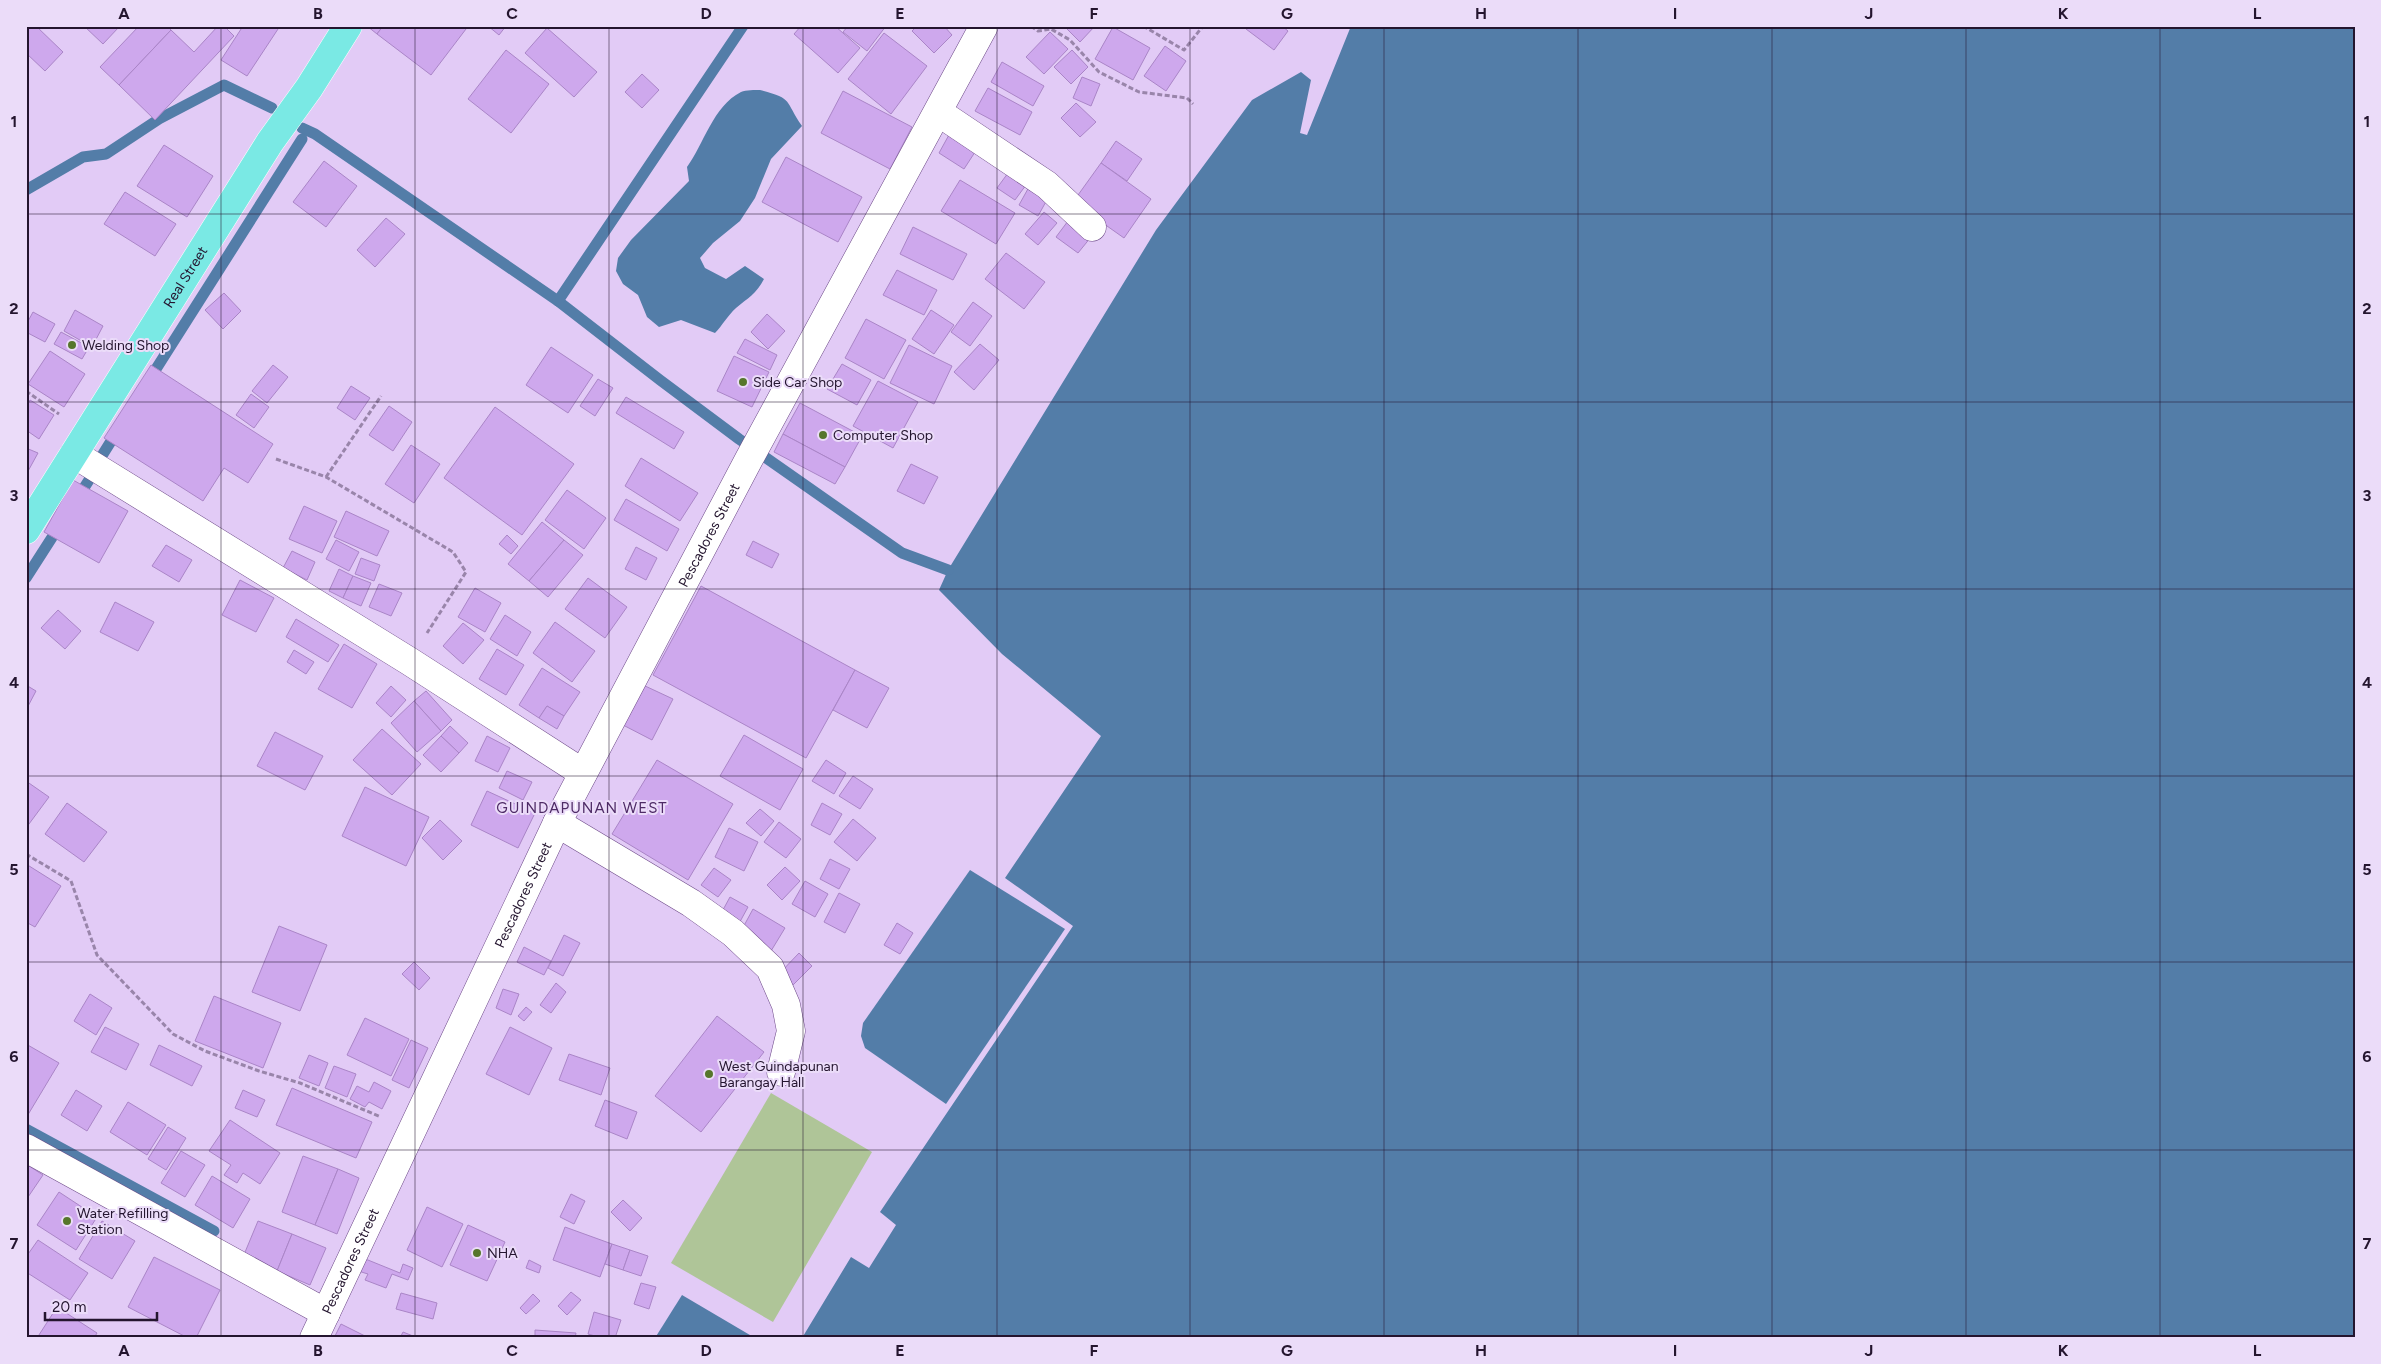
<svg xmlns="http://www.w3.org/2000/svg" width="2381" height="1364" font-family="Figtree,sans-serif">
<rect width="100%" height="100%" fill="#e2cbf6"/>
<polygon fill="#afc598" points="771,1093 872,1152 773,1322 671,1263"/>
<g fill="#537da8">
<polygon points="1351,26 2355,26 2355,1338 802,1338 851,1257 869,1268 896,1225 880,1212 1073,926 1005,878 1101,736 1002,654 939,590 948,570 1156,230 1252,100 1301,72 1311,80 1300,133 1307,135"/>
<path d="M760,90C794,99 784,100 802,126L771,159L755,198L740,221L713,243L700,258L705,268L726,279L745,266L764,279C756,294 748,298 736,308C728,315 722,326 715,333L681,320L659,327L647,317L638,295L623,284L616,271L618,258L631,240L689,181L687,167C704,144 713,106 741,92C746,90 755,90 760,90Z"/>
<polygon points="970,870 1065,929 946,1104 865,1048 861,1036 863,1023"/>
<polygon points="682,1295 755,1338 655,1338"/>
</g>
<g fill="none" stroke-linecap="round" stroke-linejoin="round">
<g stroke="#537da8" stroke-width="11">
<polyline points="302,128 315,134 558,301 660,380 739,439 902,553 948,570"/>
<polyline points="26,190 83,157 106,154 159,119 224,85 272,108"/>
<polyline points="558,301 743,26"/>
<polyline points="149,380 302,139"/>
<polyline points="103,454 118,430"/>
<polyline points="77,499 89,480"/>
<polyline points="26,578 60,525"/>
<polyline points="26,1129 214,1231"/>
</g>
</g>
<g fill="#cea8ed" stroke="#aa85c7">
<polygon points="26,26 36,26 63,52 45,71 26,53"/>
<polygon points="84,26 119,26 119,27 103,44"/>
<polygon points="139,26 167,26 171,30 119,85 100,67"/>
<polygon points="218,26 224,26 234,36 155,120 119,85 171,30 194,52"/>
<polygon points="243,26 280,26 247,76 221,60"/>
<polygon points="367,26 383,26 377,34"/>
<polygon points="383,26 463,26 466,29 431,75 377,34"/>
<polygon points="488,26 506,26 499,35"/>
<polygon points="801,26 835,26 860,48 838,73 794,34"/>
<polygon points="848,26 886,26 867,51 843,32"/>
<polygon points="917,26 944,26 952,35 934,53 912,31"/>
<polygon points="1064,26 1095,26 1080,42"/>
<polygon points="1248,26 1282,26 1288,31 1274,50 1246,29"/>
<polygon points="1113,27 1150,48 1133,80 1095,59"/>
<polygon points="547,28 597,72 574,97 525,53"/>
<polygon points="1050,32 1068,49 1044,74 1026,57"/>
<polygon points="884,33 927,66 891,114 848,79"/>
<polygon points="1165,46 1186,61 1166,91 1144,76"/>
<polygon points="506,50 549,84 511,133 468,99"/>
<polygon points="1072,50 1088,67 1071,84 1054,67"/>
<polygon points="1002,62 1044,86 1033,106 991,82"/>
<polygon points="642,74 659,90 642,108 625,92"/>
<polygon points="1082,77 1100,84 1091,106 1073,98"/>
<polygon points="988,88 1032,112 1020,135 975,111"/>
<polygon points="843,91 912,127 890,169 821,133"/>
<polygon points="1076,103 1096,122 1080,137 1061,118"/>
<polygon points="950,133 977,149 964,169 939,153"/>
<polygon points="1116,141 1142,159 1127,181 1101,163"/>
<polygon points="164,145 213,176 187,217 137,186"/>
<polygon points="786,157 862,197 838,242 762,202"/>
<polygon points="324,161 357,186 326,227 293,202"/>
<polygon points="1101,163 1151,199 1124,238 1073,202"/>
<polygon points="1008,173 1026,185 1015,200 997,188"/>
<polygon points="960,180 1015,213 996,244 941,211"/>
<polygon points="1029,187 1048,198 1038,216 1019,205"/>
<polygon points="125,192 176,224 155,256 104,224"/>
<polygon points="1044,212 1057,223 1038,245 1025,234"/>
<polygon points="386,218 405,234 375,267 357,250"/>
<polygon points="1068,221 1091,237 1078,253 1056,237"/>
<polygon points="913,227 967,254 953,280 900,254"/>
<polygon points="1006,253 1045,282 1024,309 985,279"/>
<polygon points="897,270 937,290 924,315 883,295"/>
<polygon points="224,293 241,311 223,329 205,310"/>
<polygon points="973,302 992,316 970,346 951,332"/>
<polygon points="75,310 103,326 92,347 64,331"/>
<polygon points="931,310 954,325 934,354 912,339"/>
<polygon points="33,312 55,324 45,342 26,332 26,325"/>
<polygon points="767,314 785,331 768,349 751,332"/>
<polygon points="866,319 906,340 884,379 845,358"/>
<polygon points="61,332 89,347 82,359 54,344"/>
<polygon points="745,339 777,355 770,370 737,353"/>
<polygon points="980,344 999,360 974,390 954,372"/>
<polygon points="909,345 952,366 934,404 890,383"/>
<polygon points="551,347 593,375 568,413 526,385"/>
<polygon points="50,351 85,374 64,407 28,384"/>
<polygon points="734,356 769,372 752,407 717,391"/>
<polygon points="842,364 871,380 857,405 827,389"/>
<polygon points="151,365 273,444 248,483 224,468 203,501 104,438"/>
<polygon points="273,365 288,377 267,403 252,391"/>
<polygon points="598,379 613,388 595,416 580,406"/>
<polygon points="878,381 918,402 893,448 853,426"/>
<polygon points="351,386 370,398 355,420 337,408"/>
<polygon points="251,394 269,407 254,428 236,415"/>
<polygon points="626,397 684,432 674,449 616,413"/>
<polygon points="30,400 54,415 39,439 26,430 26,407"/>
<polygon points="800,403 862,436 845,467 783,434"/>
<polygon points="389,406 412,422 393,451 369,435"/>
<polygon points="495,407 574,464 522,535 444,478"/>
<polygon points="783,434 845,467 835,484 774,452"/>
<polygon points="411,445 440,464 414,503 385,484"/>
<polygon points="26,448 38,453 27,473 26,473"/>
<polygon points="641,458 698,493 680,521 625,486"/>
<polygon points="911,464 938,477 924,504 897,491"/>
<polygon points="73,480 128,511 99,563 44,532"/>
<polygon points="567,490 606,518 584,549 545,520"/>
<polygon points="626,499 679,529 667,551 614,520"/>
<polygon points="304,506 337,521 322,553 289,539"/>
<polygon points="346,511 389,531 377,556 334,537"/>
<polygon points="542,522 564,540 529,581 508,564"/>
<polygon points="507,535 518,546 511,554 499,544"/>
<polygon points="336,540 359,552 349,571 326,559"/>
<polygon points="564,540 583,555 548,597 529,581"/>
<polygon points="753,541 779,554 772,568 746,555"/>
<polygon points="166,545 192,560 179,582 152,566"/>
<polygon points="636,547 657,558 646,580 625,569"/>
<polygon points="292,551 315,562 307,580 283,568"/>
<polygon points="361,558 380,565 374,581 355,574"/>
<polygon points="339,569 353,576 343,598 329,591"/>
<polygon points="353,576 371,583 361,606 343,598"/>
<polygon points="588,578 627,607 605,638 565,609"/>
<polygon points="240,580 274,598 256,632 222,615"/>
<polygon points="379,584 402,593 391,616 369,607"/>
<polygon points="701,586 855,670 806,758 653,675"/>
<polygon points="475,588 501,603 485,632 458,617"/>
<polygon points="115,602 154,622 138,651 100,632"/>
<polygon points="58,610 81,631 65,649 41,628"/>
<polygon points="505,615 531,632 517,656 490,639"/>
<polygon points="296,619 339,645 328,662 286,637"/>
<polygon points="555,622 595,651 572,682 533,653"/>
<polygon points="463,623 484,640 463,664 443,646"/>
<polygon points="344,644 377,664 352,708 318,689"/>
<polygon points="497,649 524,665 506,695 479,679"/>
<polygon points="294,650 314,662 306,674 287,662"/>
<polygon points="542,668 580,692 564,716 547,706 539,718 519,705"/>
<polygon points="855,670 889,688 867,728 833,710"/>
<polygon points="26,685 36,691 26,710"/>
<polygon points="643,685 673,699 652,740 623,725"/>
<polygon points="391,686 406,700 391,717 376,703"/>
<polygon points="426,691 452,720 441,731 414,701"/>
<polygon points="414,701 441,731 417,752 391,723"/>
<polygon points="547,706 564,716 557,729 539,718"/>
<polygon points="450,726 468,743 459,753 441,736"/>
<polygon points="382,729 421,764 392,795 353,760"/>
<polygon points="275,732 323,756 305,790 257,766"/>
<polygon points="744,735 803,769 780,810 720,776"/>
<polygon points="441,736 459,753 441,772 423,755"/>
<polygon points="487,736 510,748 498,772 475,761"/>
<polygon points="657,760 733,804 688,880 612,834"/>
<polygon points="826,760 846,773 834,794 812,781"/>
<polygon points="507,771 532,782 523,800 499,788"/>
<polygon points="853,776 873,789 860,809 839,796"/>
<polygon points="26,781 49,797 26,828"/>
<polygon points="365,787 429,817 406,866 342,836"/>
<polygon points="487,791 535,813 518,848 471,825"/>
<polygon points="67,803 107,832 84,862 45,834"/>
<polygon points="822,803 842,814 830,835 811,825"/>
<polygon points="760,809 774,821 761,836 746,823"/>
<polygon points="853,819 876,838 857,861 834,842"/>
<polygon points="440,820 462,841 443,860 422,838"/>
<polygon points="779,822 801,839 786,858 764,842"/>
<polygon points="729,828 758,842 744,871 715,857"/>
<polygon points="830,859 850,869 839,889 820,879"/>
<polygon points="26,864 61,886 35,927 26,922"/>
<polygon points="785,867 800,881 782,900 767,885"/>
<polygon points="714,868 731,880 718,897 701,885"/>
<polygon points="805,881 828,894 815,917 792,904"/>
<polygon points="839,893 860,904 845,933 824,922"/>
<polygon points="730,897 748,907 736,929 718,919"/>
<polygon points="753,909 785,928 771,951 740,933"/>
<polygon points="897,923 913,933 900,954 884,945"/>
<polygon points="279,926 327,945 300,1011 252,992"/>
<polygon points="564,935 580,943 563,976 548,968"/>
<polygon points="524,947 551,961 544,975 517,962"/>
<polygon points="799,953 812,966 790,988 777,976"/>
<polygon points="414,962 430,978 419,990 402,974"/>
<polygon points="556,983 566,992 551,1013 540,1005"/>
<polygon points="503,989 519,994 511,1015 496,1008"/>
<polygon points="90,994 112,1008 96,1035 74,1021"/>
<polygon points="214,996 281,1023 263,1068 195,1041"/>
<polygon points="526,1007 532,1012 524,1021 518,1016"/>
<polygon points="717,1016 764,1052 701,1132 655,1096"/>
<polygon points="365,1018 409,1039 391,1076 347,1055"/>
<polygon points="105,1027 139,1044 126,1070 91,1052"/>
<polygon points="510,1027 552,1048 529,1095 486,1074"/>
<polygon points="411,1040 428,1048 409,1088 392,1080"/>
<polygon points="26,1044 59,1063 26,1118"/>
<polygon points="159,1045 202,1066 192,1086 150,1065"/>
<polygon points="569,1054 610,1068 601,1095 559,1080"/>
<polygon points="309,1055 328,1063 319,1086 299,1078"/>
<polygon points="334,1066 356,1074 347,1097 325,1088"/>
<polygon points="374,1082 391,1091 382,1109 369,1102 365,1107 350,1099 357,1086 369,1092"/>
<polygon points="292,1088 372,1122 356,1158 276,1125"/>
<polygon points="76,1090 102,1106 87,1131 61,1115"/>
<polygon points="243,1090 265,1100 257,1117 235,1108"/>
<polygon points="605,1100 637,1112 627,1139 595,1126"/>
<polygon points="128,1102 166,1125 147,1155 110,1132"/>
<polygon points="230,1120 280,1153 260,1184 243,1173 237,1183 224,1175 231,1165 209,1151"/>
<polygon points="168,1127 186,1138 166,1170 148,1159"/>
<polygon points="181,1151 205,1165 185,1197 161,1183"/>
<polygon points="303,1156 338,1169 315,1225 282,1212"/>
<polygon points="26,1164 43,1175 26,1200"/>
<polygon points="338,1169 359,1178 337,1234 315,1225"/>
<polygon points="212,1176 250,1199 233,1228 195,1205"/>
<polygon points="59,1192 97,1217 76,1250 37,1225"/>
<polygon points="571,1194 585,1201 574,1224 560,1217"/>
<polygon points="623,1200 642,1218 630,1231 611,1212"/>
<polygon points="427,1207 463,1224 442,1267 407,1250"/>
<polygon points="102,1221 135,1241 112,1279 79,1259"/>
<polygon points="258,1221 292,1234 277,1271 243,1257"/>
<polygon points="468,1225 505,1242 487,1281 450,1265"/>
<polygon points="565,1227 612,1244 600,1277 553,1260"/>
<polygon points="292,1234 326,1248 310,1285 277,1271"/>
<polygon points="38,1240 88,1273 70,1300 26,1272 26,1257"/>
<polygon points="612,1244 630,1250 623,1270 605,1264"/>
<polygon points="630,1250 648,1256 641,1276 623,1270"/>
<polygon points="154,1257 220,1290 196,1338 188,1338 128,1307"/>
<polygon points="363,1258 400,1273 403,1264 413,1268 408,1280 392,1274 386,1288 365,1280 368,1274 358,1271"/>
<polygon points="529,1260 541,1266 539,1273 526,1268"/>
<polygon points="641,1283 656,1287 649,1309 634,1304"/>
<polygon points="571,1292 581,1300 567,1315 558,1306"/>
<polygon points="401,1293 437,1303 433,1319 396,1309"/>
<polygon points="533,1294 540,1301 526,1314 520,1308"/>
<polygon points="57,1307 97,1333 94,1338 37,1338"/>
<polygon points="594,1312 621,1320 615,1338 602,1338 588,1334"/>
<polygon points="341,1324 365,1336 364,1338 334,1338"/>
<polygon points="535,1330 576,1333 575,1338 535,1338"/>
<polygon points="403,1332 418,1338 400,1338"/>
</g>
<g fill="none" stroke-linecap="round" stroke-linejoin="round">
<g stroke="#6c4987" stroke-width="29">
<g id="minor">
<polyline points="938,112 1047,185 1092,227"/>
<polyline points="74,454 409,661 583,773"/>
<polyline points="557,823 691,903 733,933 770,968 786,1005 791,1031 781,1072"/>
<polyline points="26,1148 326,1313"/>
<path id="s1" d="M314,1338L557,823L749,459L984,26"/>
</g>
</g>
<g stroke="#fff" stroke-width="29">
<g id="major">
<path id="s2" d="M26,530L270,142L309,88L348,26"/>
</g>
</g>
<g stroke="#9985aa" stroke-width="3" stroke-dasharray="5 2.5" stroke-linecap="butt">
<polyline points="1031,26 1038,31 1051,29 1070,40 1099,72 1139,92 1187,98 1193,104"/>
<polyline points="1143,26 1184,50 1203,26"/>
<polyline points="26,391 59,414"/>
<polyline points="276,459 326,477 453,552 466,572 427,633"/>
<polyline points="326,477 381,396"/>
<polyline points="26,854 71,881 97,955 173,1034 205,1051 259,1071 300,1083 381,1117"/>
</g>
<use href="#minor" stroke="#fff" stroke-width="28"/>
<use href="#major" stroke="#7ae9e4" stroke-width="28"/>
</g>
<path fill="none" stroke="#24152f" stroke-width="1" stroke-opacity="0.55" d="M221,26V1338M415,26V1338M609,26V1338M803,26V1338M997,26V1338M1190,26V1338M1384,26V1338M1578,26V1338M1772,26V1338M1966,26V1338M2160,26V1338M26,214H2355M26,402H2355M26,589H2355M26,776H2355M26,962H2355M26,1150H2355"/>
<g fill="#56762c" stroke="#ebdcf9" stroke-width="2">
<circle cx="72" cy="345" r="5"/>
<circle cx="743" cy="382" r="5"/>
<circle cx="823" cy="435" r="5"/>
<circle cx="709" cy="1074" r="5"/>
<circle cx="67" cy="1221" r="5"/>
<circle cx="477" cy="1253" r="5"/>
</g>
<g text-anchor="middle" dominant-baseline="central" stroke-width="4" stroke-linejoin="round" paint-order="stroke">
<g font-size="14" fill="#24152f" stroke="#ebdcf9">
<text stroke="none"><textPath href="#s2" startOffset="299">Real Street</textPath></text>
<text stroke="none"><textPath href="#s1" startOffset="895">Pescadores Street</textPath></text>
<text stroke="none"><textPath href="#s1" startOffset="490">Pescadores Street</textPath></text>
<text stroke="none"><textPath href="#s1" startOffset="85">Pescadores Street</textPath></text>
</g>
<g font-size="14" fill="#24152f" stroke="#ebdcf9" text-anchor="start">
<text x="82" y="345">Welding Shop</text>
<text x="753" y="382">Side Car Shop</text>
<text x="833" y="435">Computer Shop</text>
<text x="719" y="1066">West Guindapunan<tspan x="719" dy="16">Barangay Hall</tspan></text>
<text x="77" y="1213">Water Refilling<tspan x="77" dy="16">Station</tspan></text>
<text x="487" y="1253">NHA</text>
</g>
<g font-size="15" letter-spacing="1" fill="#4e2b66" stroke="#ebdcf9">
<text x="582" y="808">GUINDAPUNAN WEST</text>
</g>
</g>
<rect width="2381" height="1364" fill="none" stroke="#ebdcf9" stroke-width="55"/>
<path d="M45 1312v8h112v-8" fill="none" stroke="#24152f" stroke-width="2.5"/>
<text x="52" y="1312" font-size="15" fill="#24152f" stroke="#ebdcf9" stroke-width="4" paint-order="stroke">20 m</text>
<rect x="28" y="28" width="2326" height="1308" fill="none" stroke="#24152f" stroke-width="2"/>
<g font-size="16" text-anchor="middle" font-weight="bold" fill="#24152f">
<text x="124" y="19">A</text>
<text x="318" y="19">B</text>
<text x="512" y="19">C</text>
<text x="706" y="19">D</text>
<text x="900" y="19">E</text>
<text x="1094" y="19">F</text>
<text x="1287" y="19">G</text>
<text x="1481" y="19">H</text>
<text x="1675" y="19">I</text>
<text x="1869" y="19">J</text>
<text x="2063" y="19">K</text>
<text x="2257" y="19">L</text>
<text x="14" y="127">1</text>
<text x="2367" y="127">1</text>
<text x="14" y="314">2</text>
<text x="2367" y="314">2</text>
<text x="14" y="501">3</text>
<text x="2367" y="501">3</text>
<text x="14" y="688">4</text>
<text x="2367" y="688">4</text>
<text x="14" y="875">5</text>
<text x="2367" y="875">5</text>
<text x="14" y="1062">6</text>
<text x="2367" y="1062">6</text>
<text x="14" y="1249">7</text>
<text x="2367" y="1249">7</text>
<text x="124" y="1356">A</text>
<text x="318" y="1356">B</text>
<text x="512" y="1356">C</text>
<text x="706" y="1356">D</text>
<text x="900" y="1356">E</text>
<text x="1094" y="1356">F</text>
<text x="1287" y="1356">G</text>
<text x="1481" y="1356">H</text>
<text x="1675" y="1356">I</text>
<text x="1869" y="1356">J</text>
<text x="2063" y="1356">K</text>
<text x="2257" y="1356">L</text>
</g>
</svg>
